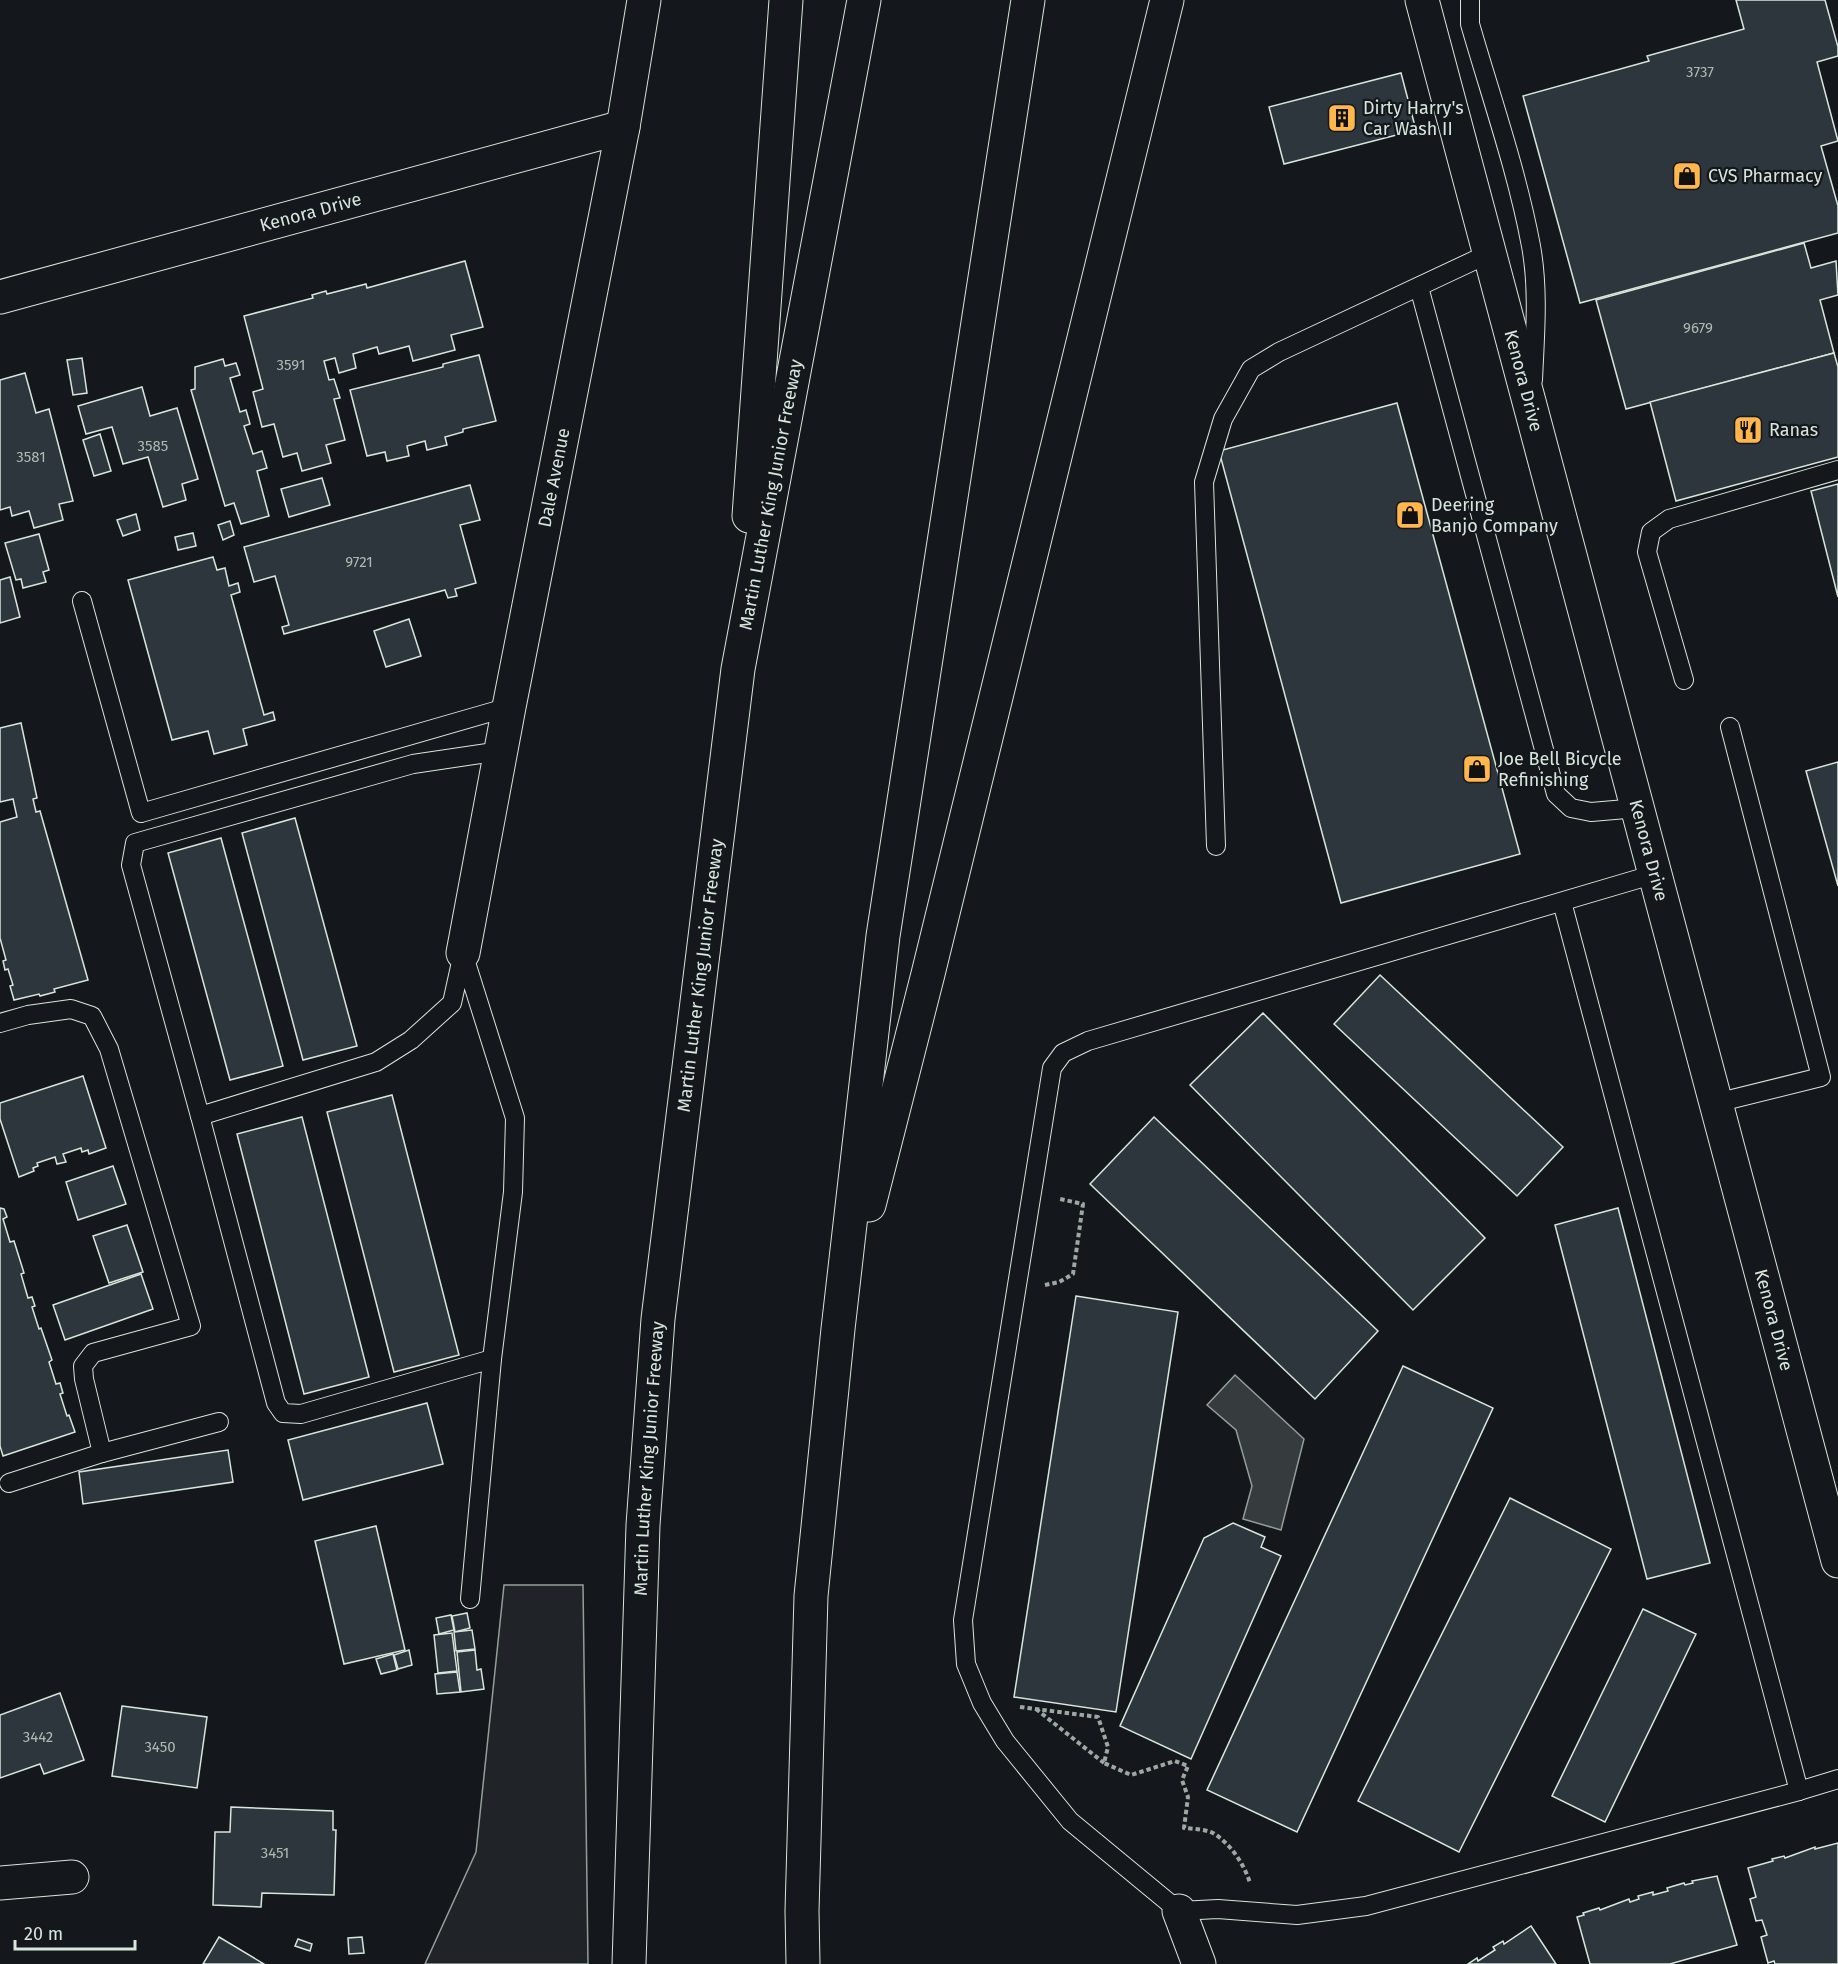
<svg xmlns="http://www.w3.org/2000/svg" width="1838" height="1964" font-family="'Fira Sans',sans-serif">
<rect width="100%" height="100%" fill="#14181c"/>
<polygon fill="#202428" stroke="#939e99" stroke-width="1.5" points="504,1585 583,1585 588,1964 425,1964 476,1852"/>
<polygon fill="#363b3e" stroke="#939e99" stroke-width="1.5" points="1235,1375 1304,1439 1281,1530 1243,1519 1252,1486 1236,1430 1207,1405"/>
<g fill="#2c363c" stroke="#d8e6dc" stroke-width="1.5">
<polygon points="1736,0 1825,0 1838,47 1838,56 1817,62 1838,141 1821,146 1838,206 1838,233 1580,303 1523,96 1649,61 1647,56 1744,29"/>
<polygon points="1401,73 1416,130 1284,164 1269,107"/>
<polygon points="1804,243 1811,268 1836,261 1838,295 1820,300 1834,353 1626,409 1596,300"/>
<polygon points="465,261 483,327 451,335 455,350 413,361 409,346 379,354 377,347 353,354 356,368 339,373 335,358 324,361 329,380 334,379 340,398 334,399 345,440 326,445 331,463 302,471 297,453 283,457 274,424 262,427 253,392 263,389 244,316 313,298 312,295 326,291 327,294 366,284 367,288"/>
<polygon points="1834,353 1838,367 1838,457 1676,501 1650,402"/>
<polygon points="479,355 496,421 463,429 463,432 445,437 447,445 427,450 425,441 407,446 409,456 387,461 385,452 367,456 350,390 443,367 443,364"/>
<polygon points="82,358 87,393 73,395 67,360"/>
<polygon points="223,359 225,366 236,363 240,375 230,378 240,412 246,410 250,424 244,426 253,454 262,451 267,468 257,471 269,516 241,524 234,503 225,506 191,390 195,389 195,367"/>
<polygon points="25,373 36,413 49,409 73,501 59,504 63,520 34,528 29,511 12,516 10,507 0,510 0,380"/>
<polygon points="142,387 150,416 177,408 198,479 182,484 186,500 163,507 148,457 123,464 112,427 86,434 78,406"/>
<polygon points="1397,403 1520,854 1341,903 1219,451"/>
<polygon points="100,434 111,471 94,476 83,440"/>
<polygon points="322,478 330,505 289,517 281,489"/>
<polygon points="1838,484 1838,597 1811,491"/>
<polygon points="470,485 480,520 460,525 476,583 455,589 457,596 448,598 445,590 284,634 282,627 289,625 275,576 254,582 244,547"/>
<polygon points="136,514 140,530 123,536 117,520"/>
<polygon points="230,521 234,535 223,540 218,525"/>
<polygon points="193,533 196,546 178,550 175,537"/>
<polygon points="39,534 49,570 43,572 46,582 23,588 21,579 16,580 5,543"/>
<polygon points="213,557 217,570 225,568 229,586 238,583 240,592 231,595 264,715 273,712 275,720 243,729 247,745 214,754 208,731 172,740 128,580"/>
<polygon points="10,577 20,617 0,623 0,580"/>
<polygon points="409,619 421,656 386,667 374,631"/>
<polygon points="21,723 37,798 33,799 36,812 40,811 88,980 54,989 55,992 40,996 39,994 14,1000 10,986 13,985 8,969 5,970 3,961 6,960 0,938 0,822 17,817 13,799 0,802 0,728"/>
<polygon points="1838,762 1838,886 1806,771"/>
<polygon points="295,818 357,1046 303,1060 242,833"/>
<polygon points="221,838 283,1066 230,1080 168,853"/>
<polygon points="1380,975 1563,1147 1517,1196 1334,1024"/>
<polygon points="1263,1013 1485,1238 1413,1310 1190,1085"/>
<polygon points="83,1076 106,1148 89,1154 88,1150 82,1152 81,1148 63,1154 66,1162 57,1164 55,1157 37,1163 38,1166 33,1168 34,1171 19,1177 0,1119 0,1103"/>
<polygon points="392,1095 459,1355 394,1372 327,1112"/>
<polygon points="302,1117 369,1377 304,1394 237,1134"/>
<polygon points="1154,1117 1378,1331 1315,1399 1090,1184"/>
<polygon points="113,1166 126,1204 78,1220 66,1182"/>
<polygon points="0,1208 4,1209 7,1217 3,1219 10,1242 14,1241 24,1273 21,1274 28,1298 32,1297 35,1306 32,1307 39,1329 41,1328 52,1360 49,1362 56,1384 60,1383 63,1393 60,1394 67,1416 69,1415 75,1432 3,1456 0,1446"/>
<polygon points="1618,1208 1710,1563 1647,1579 1555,1225"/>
<polygon points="127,1225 143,1272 109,1283 93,1236"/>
<polygon points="141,1274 153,1309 65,1340 53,1305"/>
<polygon points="1076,1296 1178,1312 1116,1712 1014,1697"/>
<polygon points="1403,1366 1493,1408 1297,1832 1207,1790"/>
<polygon points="427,1403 443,1464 303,1500 288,1440"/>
<polygon points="228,1450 233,1482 83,1504 79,1472"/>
<polygon points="1510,1498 1611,1549 1459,1852 1358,1801"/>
<polygon points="1233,1523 1265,1537 1261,1547 1281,1556 1191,1759 1120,1726 1204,1538"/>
<polygon points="376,1526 405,1650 344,1664 315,1541"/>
<polygon points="1643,1609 1696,1634 1605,1822 1552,1796"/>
<polygon points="467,1613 470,1628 455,1632 452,1616"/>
<polygon points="451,1615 454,1630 439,1634 436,1618"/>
<polygon points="472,1630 475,1649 456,1651 454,1632"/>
<polygon points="452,1633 457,1671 438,1673 434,1635"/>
<polygon points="409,1650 412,1665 398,1669 394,1655"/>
<polygon points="475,1650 477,1670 481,1669 484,1689 461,1692 457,1652"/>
<polygon points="393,1654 397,1670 381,1674 376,1659"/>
<polygon points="457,1672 460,1692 437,1694 435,1674"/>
<polygon points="60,1693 84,1760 44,1774 40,1764 0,1778 0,1715"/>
<polygon points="122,1706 207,1717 197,1788 112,1776"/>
<polygon points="231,1807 333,1811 333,1830 336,1830 334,1895 262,1893 261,1907 213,1905 215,1832 230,1832"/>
<polygon points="1838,1843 1838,1964 1775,1964 1774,1961 1768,1963 1761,1937 1767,1935 1762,1920 1756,1921 1750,1899 1756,1897 1748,1868 1773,1861 1772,1859 1784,1856 1785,1858 1815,1847 1815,1849"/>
<polygon points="1717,1876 1737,1945 1670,1964 1590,1964 1577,1917 1584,1915 1583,1913 1599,1908 1600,1910 1629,1899 1630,1902 1639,1899 1638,1896 1653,1892 1653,1895 1668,1891 1667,1888 1684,1883 1685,1885 1693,1883 1692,1881"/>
<polygon points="1531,1926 1556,1964 1468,1964 1477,1958 1478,1961 1495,1950 1493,1947 1503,1941 1504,1944"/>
<polygon points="219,1937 264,1964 203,1964"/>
<polygon points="362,1937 364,1953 349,1954 348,1938"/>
<polygon points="298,1939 312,1944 310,1951 295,1946"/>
</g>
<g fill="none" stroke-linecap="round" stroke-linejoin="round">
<g stroke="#d8e6dc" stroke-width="20">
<g id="lane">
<path d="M1470,0V24C1491,97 1517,171 1531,246C1539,290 1535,335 1533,380"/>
<polyline points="1419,287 1556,794 1571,808 1591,812 1638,808"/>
<polyline points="82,601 141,813 509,707"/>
<polyline points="1684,680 1647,552 1651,532 1669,519 1838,470"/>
<polyline points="1216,846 1204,482 1223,419 1251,369 1279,352 1490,253"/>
<polyline points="1655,874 1088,1041 1063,1053 1052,1068 963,1620 966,1664 982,1703 1005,1741 1070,1821 1179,1911 1218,1909 1297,1915 1366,1906 1799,1791"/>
<polyline points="1562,902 1799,1791 1838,1779"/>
<polyline points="0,1023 28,1015 71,1009 92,1016 109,1049 191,1326 93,1353 83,1366 84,1379 102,1453 9,1483"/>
<polyline points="1716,1103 1821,1077 1730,727"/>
<polyline points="200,1116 276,1403 283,1413 301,1414 492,1359 470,1599"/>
<polyline points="492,1359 513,1192 515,1118 463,953 452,1003 411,1040 376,1062 200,1116 131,865 135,843 413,764 501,751"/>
<polyline points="102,1453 219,1422"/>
</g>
</g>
<g stroke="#d8e6dc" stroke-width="35">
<g id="street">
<path id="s1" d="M1422,0L1838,1561"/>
<path id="s2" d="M0,297L623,127"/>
<path id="s3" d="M463,953L509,707L623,127L644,0"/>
<polyline points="0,1883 72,1877"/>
<polyline points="1179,1911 1199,1964"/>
</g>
</g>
<g stroke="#d8e6dc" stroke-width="35">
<g id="highway">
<polyline points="749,516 786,0"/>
<polyline points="869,1205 928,974 1167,0"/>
<path id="s4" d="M629,1964L643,1525L658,1319L738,669L864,0"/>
<polyline points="803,1964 802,1911 811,1596 838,1329 883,936 1028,0"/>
</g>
</g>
<g stroke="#9da8a2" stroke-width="4" stroke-dasharray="4.5 3" stroke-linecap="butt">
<polyline points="1045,1285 1059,1282 1073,1274 1083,1204 1060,1199"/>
<path d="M1020,1707L1098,1717L1108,1747L1104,1763L1131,1775L1175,1761L1188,1766L1182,1780L1188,1797L1184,1828C1194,1829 1204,1829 1213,1833C1231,1844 1244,1864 1250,1883"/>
<polyline points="1036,1709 1104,1763"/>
</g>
<use href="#lane" stroke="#14181c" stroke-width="18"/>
<use href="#street" stroke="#14181c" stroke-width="33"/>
<use href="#highway" stroke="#14181c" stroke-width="33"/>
</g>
<defs>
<g id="building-square" transform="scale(1.5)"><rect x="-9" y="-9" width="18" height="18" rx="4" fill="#ffb74d" stroke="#14181c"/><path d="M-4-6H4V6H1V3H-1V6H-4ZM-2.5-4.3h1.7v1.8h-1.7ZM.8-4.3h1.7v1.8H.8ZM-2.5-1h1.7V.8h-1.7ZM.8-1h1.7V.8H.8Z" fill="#111"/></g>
<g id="shop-square" transform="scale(1.5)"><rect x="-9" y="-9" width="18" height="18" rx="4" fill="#ffb74d" stroke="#14181c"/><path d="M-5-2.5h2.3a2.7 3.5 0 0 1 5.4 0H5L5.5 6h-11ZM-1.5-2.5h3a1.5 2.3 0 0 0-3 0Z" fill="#111"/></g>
<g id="restaurant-square" transform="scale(1.5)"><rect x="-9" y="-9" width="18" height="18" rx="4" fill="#ffb74d" stroke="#14181c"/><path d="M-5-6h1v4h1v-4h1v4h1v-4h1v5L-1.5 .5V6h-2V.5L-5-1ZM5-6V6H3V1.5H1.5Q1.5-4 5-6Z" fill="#111"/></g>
</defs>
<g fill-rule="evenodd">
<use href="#building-square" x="1342" y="118"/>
<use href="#shop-square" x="1687" y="176"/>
<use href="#restaurant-square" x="1748" y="430"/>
<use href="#shop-square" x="1410" y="515"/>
<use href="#shop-square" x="1477" y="769"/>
</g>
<g text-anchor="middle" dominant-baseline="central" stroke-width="4.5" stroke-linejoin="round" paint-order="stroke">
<g font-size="15" fill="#adbab4">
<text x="1700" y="72">3737</text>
<text x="1698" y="328">9679</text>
<text x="291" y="365">3591</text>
<text x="153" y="446">3585</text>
<text x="31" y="457">3581</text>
<text x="359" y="562">9721</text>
<text x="38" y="1737">3442</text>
<text x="160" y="1747">3450</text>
<text x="275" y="1853">3451</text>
</g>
<g font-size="18" fill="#d8e6dc" stroke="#14181c" text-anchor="start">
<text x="1363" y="108">Dirty Harry's<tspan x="1363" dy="21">Car Wash II</tspan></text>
<text x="1708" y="176">CVS Pharmacy</text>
<text x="1769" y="430">Ranas</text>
<text x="1431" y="505">Deering<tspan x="1431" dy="21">Banjo Company</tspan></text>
<text x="1498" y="759">Joe Bell Bicycle<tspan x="1498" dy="21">Refinishing</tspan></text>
</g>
<g font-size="18" fill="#d8e6dc" stroke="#14181c">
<text stroke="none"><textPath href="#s2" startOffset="322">Kenora Drive</textPath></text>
<text stroke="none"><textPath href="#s1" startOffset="394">Kenora Drive</textPath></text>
<text stroke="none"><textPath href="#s3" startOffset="484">Dale Avenue</textPath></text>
<text stroke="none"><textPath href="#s4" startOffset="1478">Martin Luther King Junior Freeway</textPath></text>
<text stroke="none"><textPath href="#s1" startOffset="880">Kenora Drive</textPath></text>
<text stroke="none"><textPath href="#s4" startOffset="992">Martin Luther King Junior Freeway</textPath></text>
<text stroke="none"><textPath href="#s1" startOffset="1366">Kenora Drive</textPath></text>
<text stroke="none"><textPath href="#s4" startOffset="506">Martin Luther King Junior Freeway</textPath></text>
</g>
</g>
<path d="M15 1940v9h120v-9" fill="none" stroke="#d8e6dc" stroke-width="3"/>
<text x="24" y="1940" font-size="18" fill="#d8e6dc" stroke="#14181c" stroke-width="4.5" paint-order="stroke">20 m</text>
</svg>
